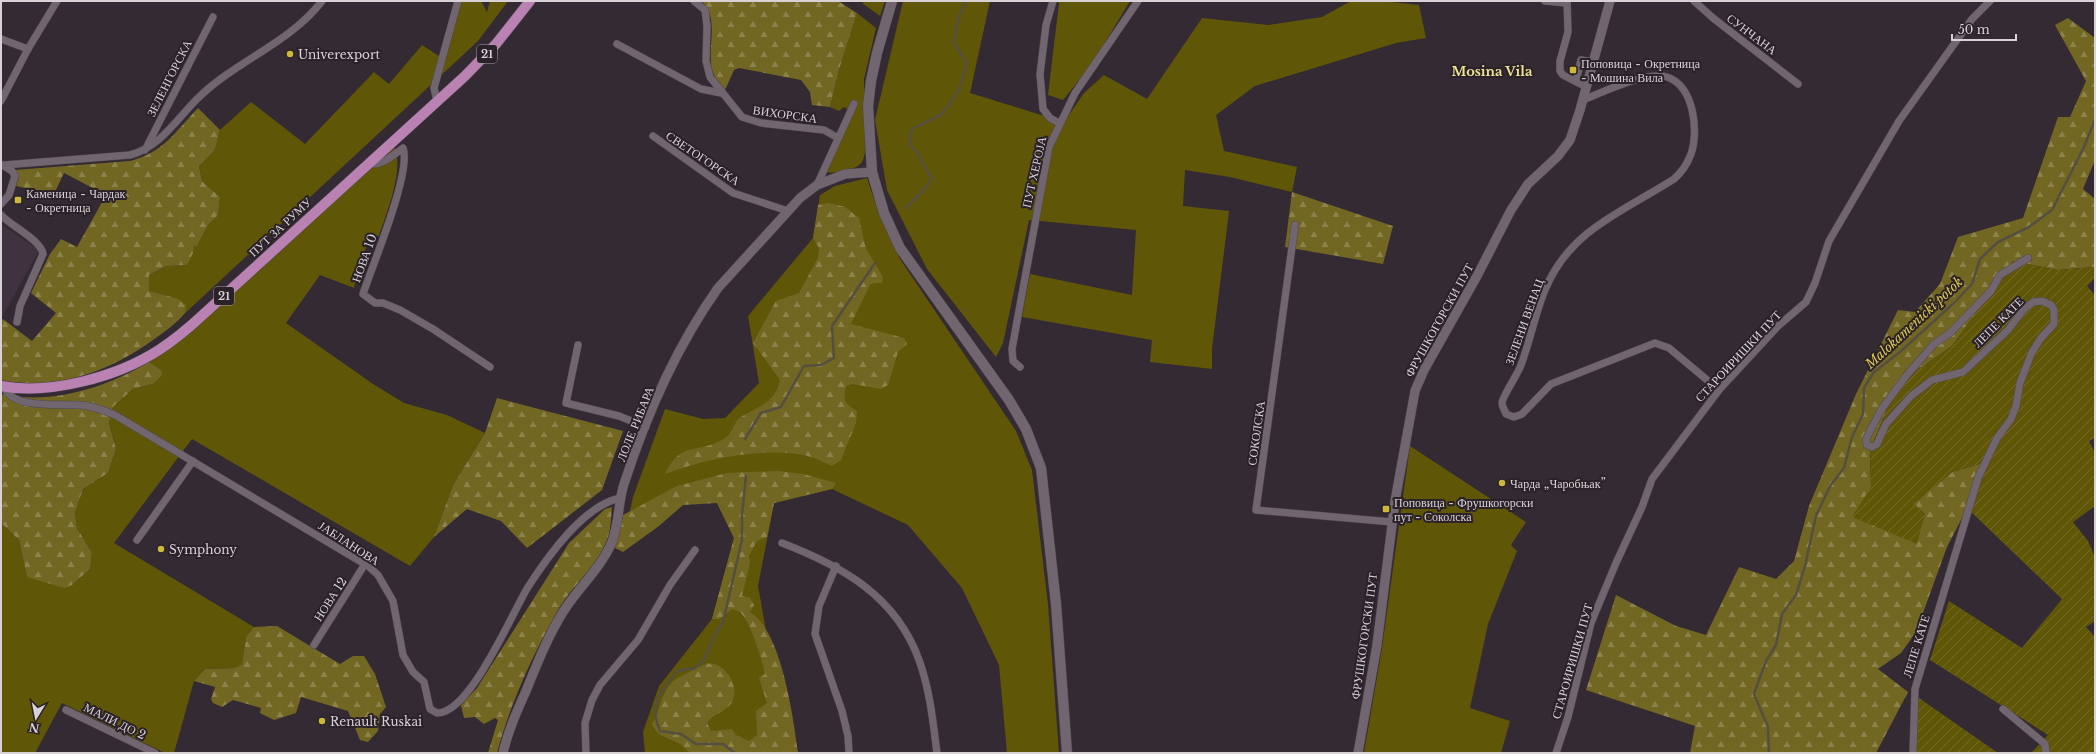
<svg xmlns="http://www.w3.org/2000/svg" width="2096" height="754" font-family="'Libre Baskerville',serif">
<defs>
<pattern id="forest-firs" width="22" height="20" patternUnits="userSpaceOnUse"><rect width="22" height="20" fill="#726722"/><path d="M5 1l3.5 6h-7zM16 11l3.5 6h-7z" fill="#8c834c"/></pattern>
<pattern id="garden-furrows" width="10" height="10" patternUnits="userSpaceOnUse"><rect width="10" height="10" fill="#605608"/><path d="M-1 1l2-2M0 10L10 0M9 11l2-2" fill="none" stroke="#766d2b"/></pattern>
</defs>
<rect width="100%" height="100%" fill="#342a33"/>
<polygon fill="#41323f" points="1,224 39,250 1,319"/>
<g fill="#605608">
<polygon points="462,1 481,1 487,12 490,1 508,1 478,41 181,317 185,313 176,298 148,291 149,275 166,266 187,265 194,243 196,248 208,225 218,215 220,197 202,181 199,166 215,150 220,130 251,102 305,144 374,72 389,84 422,45 439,56 452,37"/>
<polygon points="867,1 885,1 880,16 862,3"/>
<polygon points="903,1 990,1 970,93 1064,122 1084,93 1104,75 1147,99 1202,18 1268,25 1322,17 1351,1 1382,1 1419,5 1426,38 1396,43 1255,86 1216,115 1224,151 1297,167 1292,192 1230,177 1185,170 1183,206 1229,211 1212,349 1212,369 1150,362 1152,340 1022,317 1030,274 1132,295 1136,230 1029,220 1003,343 996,357 927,269 887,190 875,120"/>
<polygon points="1054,1 1130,1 1092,64 1063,100 1048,95 1059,3"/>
<path d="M857,13L876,28L864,79L865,153C864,155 864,159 862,162C857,170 836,174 827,172L852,112L844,107L839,111L830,107L839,70Z"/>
<path d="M392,144C407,164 386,214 379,236L371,235L359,265L354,288L320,275L286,323L373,384L404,403L447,415L485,433L453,485L434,537L410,566L192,439L114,543L254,627L246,637L242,664L236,668L205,669L194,681L174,753H165L62,703L35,753H1V523L19,540L27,577L72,585L90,569L92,553L77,528L75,513L83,489L108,473L116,449L109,423L113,407L133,389L153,384L161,370L149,362L167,349Z"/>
<polygon points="867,178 879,214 900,259 1016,431 1032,470 1048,604 1059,753 1007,753 999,665 962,588 908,525 832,489 774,503 758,586 788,753 645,753 643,732 659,686 712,619 734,538 717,503 678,498 630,511 633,497 665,409 703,419 725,418 759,383 748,316 813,238 820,195 835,186"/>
<polygon points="1410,446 1526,522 1511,545 1517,551 1488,624 1470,708 1510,721 1501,753 1364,753 1382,648"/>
</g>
<g fill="url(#forest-firs)">
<path d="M701,1H838L857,13L839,70L830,107L812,105L810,92L801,80L739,68L734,70L725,90C721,85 716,80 714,75C704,52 722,19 701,1Z"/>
<polygon points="2068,18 2095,38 2095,160 2083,189 2095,199 2095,267 2057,270 2013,261 1952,346 1897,384 1870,450 1871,487 1916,544 1925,514 1913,504 1952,472 1986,462 1976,491 1947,547 1916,632 1901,653 1878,669 1908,692 1876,753 1690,753 1695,726 1586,690 1616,595 1676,626 1706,635 1739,567 1776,579 1794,561 1809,506 1856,394 1898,310 1915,312 1940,284 1958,237 2023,218 2058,117 2070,117 2086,81 2055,25"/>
<path d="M198,108L220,130L215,150L199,166L202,181L220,197L218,215L208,225L196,248L194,244L193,253L187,265L166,266L149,275V291L176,298L186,305L185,313C176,324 164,332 153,340C109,372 55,391 1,380V322L3,319L32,341L56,313L31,293L50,254L61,239L77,247L106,195L64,173L54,194L16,186L19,177L15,170L130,161C163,153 176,131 198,108Z"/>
<polygon points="1292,192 1393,226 1383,264 1285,247"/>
<path d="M829,203L845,207L859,218L866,249L883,277L882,283H874L870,285L851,324L904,338L907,344L898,352L888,385L881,389L852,384L846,386C843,400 844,404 857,411L856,423L841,460L832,466C823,462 813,457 804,455C762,447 704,459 665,474C681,441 694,454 720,441C734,434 731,428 739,418C742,416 747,414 750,412C766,403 776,399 780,380L753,343L776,301L799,293L818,258L819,248L813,238L818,205Z"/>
<path d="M149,362L161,370L162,375L153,384L133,389L113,407L109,423L116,449L108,473L83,489L75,513L77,528L92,553L90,569L72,585L64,588L27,577L19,540L1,523V394C52,405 105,388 149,362Z"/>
<polygon points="497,398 623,431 602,490 527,548 501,521 467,509 434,537 453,485 485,433"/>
<path d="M778,471L803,474L836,483L832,489L774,503L767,537L757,541L749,556L750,563L742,596L750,598L754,605L750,612C782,632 793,717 798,753H689C680,737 659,742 652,724C661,709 661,690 676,679C680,677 703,665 706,664C724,660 741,687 732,702C726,712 712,714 707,723L711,731L732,729L736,735L749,741L757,735L756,711L767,703L759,678L765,674C763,662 750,621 741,613C739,611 735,610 732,609L719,619H712L734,538L717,503L683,505L659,526L623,552L615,548L623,515L677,486L727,473Z"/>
<path d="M612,507C611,518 611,530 607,540C597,566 572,586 558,610C533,654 510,704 497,753H488L498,720L495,718L484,724L475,717L464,718L461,705L477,688L569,543L605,509Z"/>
<polygon points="277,626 340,664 353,656 364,656 375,674 386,707 380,714 378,731 368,742 360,740 348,711 301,697 296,713 274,720 260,713 261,708 233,700 222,707 213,703 211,699 215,687 194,681 205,669 235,668 242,664 246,637 254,627"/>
</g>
<g fill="url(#garden-furrows)">
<polygon points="2013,261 2057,270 2095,267 2095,278 2087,286 2095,295 2095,438 2089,441 2095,453 2095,506 2073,522 2088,541 2095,557 2095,621 2086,627 2095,637 2095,753 2031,753 2048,735 1930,660 1949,601 2022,648 2062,599 1967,508 1986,462 1952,472 1914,504 1925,514 1917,544 1852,517 1871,487 1870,450 1897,384 1952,346"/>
<polygon points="1919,698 1998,753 1916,753 1913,713"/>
</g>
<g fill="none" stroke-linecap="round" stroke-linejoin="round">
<g stroke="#544f40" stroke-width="2.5">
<polyline points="905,208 921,193 932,179 918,154 909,143 912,129 942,114 959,90 967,63 954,42 958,18 965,5 964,1"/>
<polyline points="745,439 761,413 781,407 804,366 821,365 834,358 832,326 875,263"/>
<path d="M735,753L723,744H696L681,734L660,731C648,704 661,692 677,671L695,668L704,660L713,638L723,622L742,540V515L746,476"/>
<polyline points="1769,753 1768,727 1754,694 1766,661 1776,645 1782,614 1796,595 1805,566 1816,516 1830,486 1844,468 1852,437 1863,414 1864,388 1873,373 1901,351 1955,302 1972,284 1980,259 1998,242 2029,227 2052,210 2084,147 2095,120"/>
</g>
<g stroke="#514850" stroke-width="8">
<g id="minor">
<polyline points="694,1 705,10 707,26 706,61 710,77 742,117 761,123 824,130 838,138"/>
<polyline points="1053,1 1046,25 1040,74 1043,109 1050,118 1059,123"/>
<polyline points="1545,1 1567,3"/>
<polyline points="1567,1 1568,32 1560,61 1560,71 1563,75 1586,87"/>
<polyline points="1694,1 1713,18 1798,84"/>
<polyline points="1,39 28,49"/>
<polyline points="617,44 701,89 721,93"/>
<polyline points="1576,81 1581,60 1593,62"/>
<path d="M1583,100C1603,92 1647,71 1667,77C1694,86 1699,131 1691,154C1687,165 1682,172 1674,179C1624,211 1569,230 1545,290C1535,314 1530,341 1521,365C1518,374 1502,397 1502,403C1502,407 1505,410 1506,414L1514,417L1522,414L1551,384L1655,343L1669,348L1719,390"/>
<polyline points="1,101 28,49 57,1"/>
<polyline points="437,101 434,88 458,1"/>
<polyline points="653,136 733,193 788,211"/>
<polyline points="145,150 213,17"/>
<path d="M368,163C380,168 393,155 403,148C412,172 372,266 363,294L375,303H383L400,310L433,329L490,367"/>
<path d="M4,165L130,155C159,148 177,119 197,99C235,61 289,44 322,1"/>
<polyline points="817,185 854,104"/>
<polyline points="1,204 9,195 15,176 12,171 2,165"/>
<path d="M1,215C11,226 41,240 43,254L20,306L17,322"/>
<polyline points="1295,225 1256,510 1392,522"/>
<polyline points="578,345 566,403 619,416 646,427"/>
<polyline points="1020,367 1013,361 1012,349 1049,147 1075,93 1138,1"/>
<path d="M4,386C11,412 68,402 88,406C97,408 106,411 115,415L368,566L378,575L393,601L403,655L413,672L424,682L430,709L437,713C470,714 512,613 528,587C548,556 583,506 620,498"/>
<polyline points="137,540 193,461"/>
<path d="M782,543C842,566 896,596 919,660C930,690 933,722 937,753"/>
<polyline points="836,566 819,606 815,634 842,711 848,736 849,753"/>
<polyline points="314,645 365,564"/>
<polyline points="2003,709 2045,744 2046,753"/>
<polyline points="66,710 155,753"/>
<polyline points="586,753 585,723 592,700 600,685 638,640 670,585 695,550"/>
<polyline points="1556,753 1568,717 1591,623 1616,563 1642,507 1652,479 1719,390 1778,326 1806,302 1815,283 1829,241 1899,121 1972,19 1990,1"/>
<polyline points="1913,753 1915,689 1978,478 1997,438 2011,419 2016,406 2020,383 2032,352 2041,338 2054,324 2054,310 2051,305 2042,301 2033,302 2024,309 2008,330 1963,372 1932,380 1911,396 1886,424 1877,444 1872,447 1867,445 1866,439 1881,410 1906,376 1934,344 1950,333 1991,291 2000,275 2028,258"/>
</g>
</g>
<g stroke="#514850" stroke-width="10">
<g id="tertiary">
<path d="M503,753C508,731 517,711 526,691C537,664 548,636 563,612C578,588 601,568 612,542C619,524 618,503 624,484C646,416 677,346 718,288L800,198L817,185L845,174L872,172"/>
<polyline points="1358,753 1377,645 1395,501 1415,391 1424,370 1477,276 1511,210 1528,184 1558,156 1570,140 1580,110 1610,1"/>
</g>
</g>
<g stroke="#514850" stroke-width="11">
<polyline id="secondary" points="892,1 877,53 871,81 868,106 872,172 884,213 900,248 1009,400 1026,429 1041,468 1056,604 1067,753"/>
</g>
<g stroke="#514850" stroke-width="11">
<path id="primary" d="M1,386C50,395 117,377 159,350C176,339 191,326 206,312L465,76L496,44L530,1"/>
</g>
<use href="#minor" stroke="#71666f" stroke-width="7"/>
<use href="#tertiary" stroke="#71666f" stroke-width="9"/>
<use href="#secondary" stroke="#71666f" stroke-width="10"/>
<use href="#primary" stroke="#b982b3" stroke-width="10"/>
</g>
<g fill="#ccb938" stroke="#2a2129" stroke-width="1.5">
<circle cx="290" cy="54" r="4"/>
<rect x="1569" y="66" width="8" height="8" rx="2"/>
<rect x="14" y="196" width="8" height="8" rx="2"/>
<circle cx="1502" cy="483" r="4"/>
<rect x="1382" y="505" width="8" height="8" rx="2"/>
<circle cx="161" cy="549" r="4"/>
<circle cx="322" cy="721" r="4"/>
</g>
<g text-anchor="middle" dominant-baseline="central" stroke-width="4" stroke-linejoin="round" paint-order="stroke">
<g fill="#2a2129" stroke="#a49da3" stroke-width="1">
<rect x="477" y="45" width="20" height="18" rx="3"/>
<rect x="214" y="287" width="20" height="18" rx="3"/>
</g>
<g font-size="11" font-weight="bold" fill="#d8d2d7">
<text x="487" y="54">21</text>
<text x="224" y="296">21</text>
</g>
<g font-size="12" fill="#d8d2d7" stroke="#2a2129">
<text transform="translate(1752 34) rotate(37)">СУНЧАНА</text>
<text transform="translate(169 78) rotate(-63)">ЗЕЛЕНГОРСКА</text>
<text transform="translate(785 114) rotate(8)">ВИХОРСКА</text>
<text transform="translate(703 158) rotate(34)">СВЕТОГОРСКА</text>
<text transform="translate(1034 172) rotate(-77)">ПУТ ХЕРОЈА</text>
<text transform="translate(280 227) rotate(-43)">ПУТ ЗА РУМУ</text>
<text transform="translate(364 258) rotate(-70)">НОВА 10</text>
<text transform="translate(1439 320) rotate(-61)">ФРУШКОГОРСКИ ПУТ</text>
<text transform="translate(1524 322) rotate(-70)">ЗЕЛЕНИ ВЕНАЦ</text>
<text transform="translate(1998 322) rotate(-45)">ЛЕПЕ КАТЕ</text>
<text transform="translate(1738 356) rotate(-47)">СТАРОИРИШКИ ПУТ</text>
<text transform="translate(635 424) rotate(-68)">ЛОЛЕ РИБАРА</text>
<text transform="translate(1256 433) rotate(-82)">СОКОЛСКА</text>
<text transform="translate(349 543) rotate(33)">ЈАБЛАНОВА</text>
<text transform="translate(330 599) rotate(-57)">НОВА 12</text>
<text transform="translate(1364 636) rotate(-82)">ФРУШКОГОРСКИ ПУТ</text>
<text transform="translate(1916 646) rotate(-73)">ЛЕПЕ КАТЕ</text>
<text transform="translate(1572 661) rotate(-74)">СТАРОИРИШКИ ПУТ</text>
<text transform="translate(115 721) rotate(26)">МАЛИ ДО 2</text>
</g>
<g font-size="12" fill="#d8d2d7" stroke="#2a2129" text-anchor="start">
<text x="298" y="54">Univerexport</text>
<text x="1581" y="63">Поповица - Окретница<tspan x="1581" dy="14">- Мошина Вила</tspan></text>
<text x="26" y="193">Каменица - Чардак<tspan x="26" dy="14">- Окретница</tspan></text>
<text x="1510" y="483">Чарда „Чаробњак”</text>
<text x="1394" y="502">Поповица - Фрушкогорски<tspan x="1394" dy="14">пут - Соколска</tspan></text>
<text x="169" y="549">Symphony</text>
<text x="330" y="721">Renault Ruskai</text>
</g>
<g font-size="13" font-weight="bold" fill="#eee293" stroke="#2a2129">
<text x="1492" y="71">Mosina Vila</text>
</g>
<g font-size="13" font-style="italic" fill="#dcc94e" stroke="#2a2129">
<text transform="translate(1914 323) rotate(-43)">Malokamenicki potok</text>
</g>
</g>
<rect width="2096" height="754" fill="none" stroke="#d8d2d7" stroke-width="4"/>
<g transform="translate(36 718) rotate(190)" stroke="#2a2129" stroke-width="3" paint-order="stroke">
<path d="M0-3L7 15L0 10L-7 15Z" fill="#d8d2d7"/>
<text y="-6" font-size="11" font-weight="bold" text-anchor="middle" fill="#d8d2d7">N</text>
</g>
<path d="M1952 34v6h64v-6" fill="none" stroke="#d8d2d7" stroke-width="2"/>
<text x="1958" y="34" font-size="12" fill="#d8d2d7" stroke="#2a2129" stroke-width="3" paint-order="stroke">50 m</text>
</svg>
